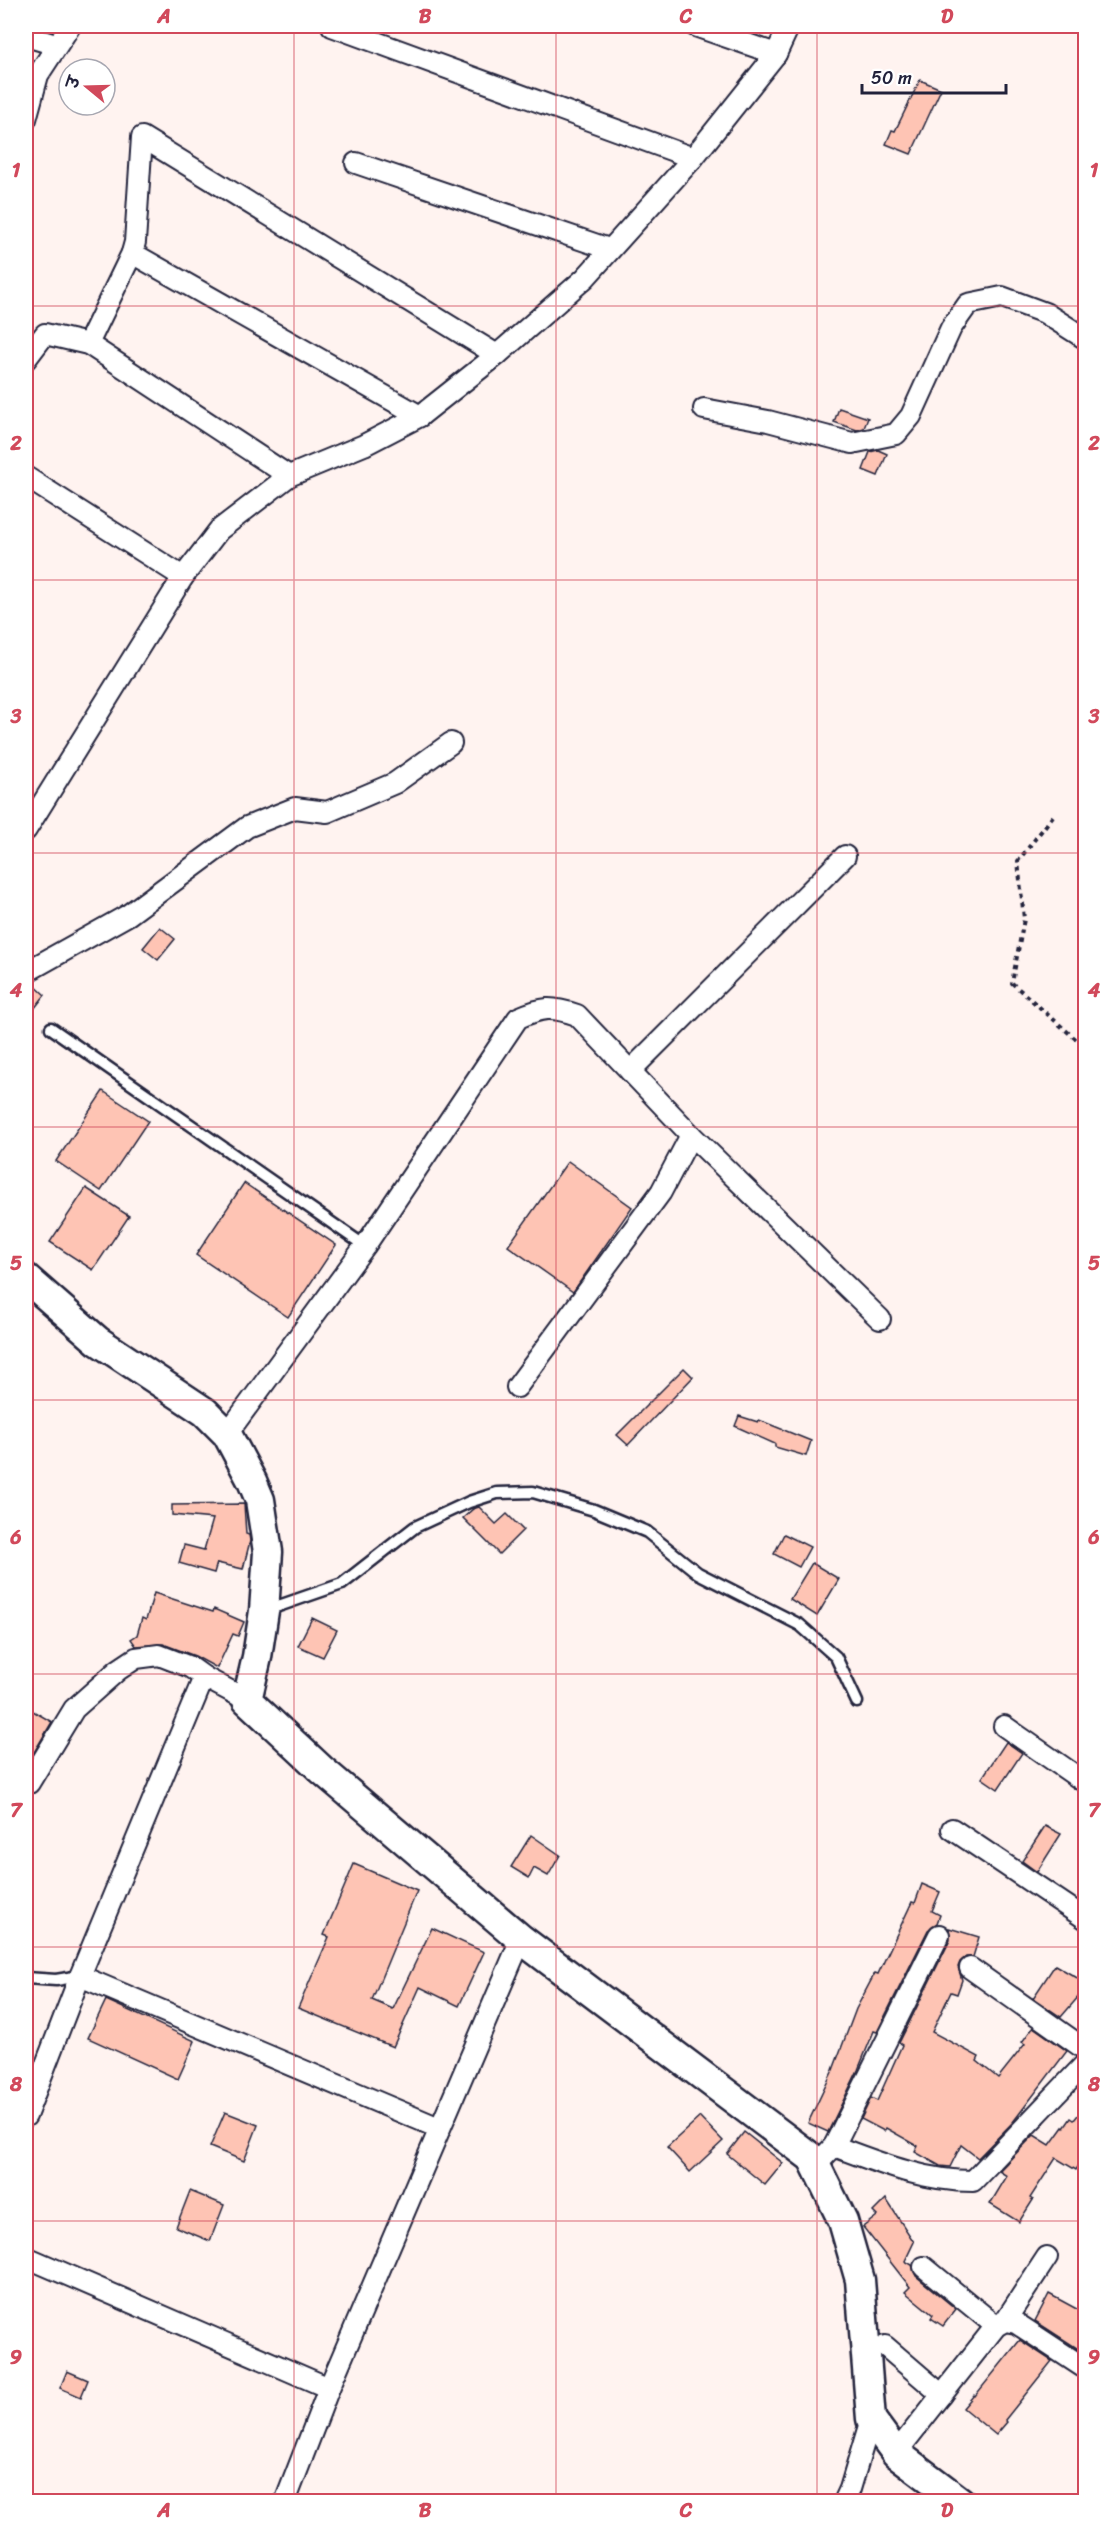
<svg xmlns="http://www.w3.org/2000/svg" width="1111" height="2527" font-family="Sriracha,'Playpen Sans Deva',sans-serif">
<rect width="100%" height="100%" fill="#fff3f0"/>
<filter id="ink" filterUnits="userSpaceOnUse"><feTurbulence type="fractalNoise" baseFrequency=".0167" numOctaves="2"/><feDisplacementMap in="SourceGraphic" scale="12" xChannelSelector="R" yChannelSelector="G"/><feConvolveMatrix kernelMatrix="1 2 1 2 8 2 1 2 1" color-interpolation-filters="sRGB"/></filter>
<g filter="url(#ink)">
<g fill="#fec4b4" stroke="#22223b" stroke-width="1.5">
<polygon points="920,80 941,89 911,154 886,144 892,130 895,131"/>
<polygon points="839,408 868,418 864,428 857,430 834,422"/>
<polygon points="878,450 887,454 878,476 863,470 870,452"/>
<polygon points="160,927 175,939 158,960 143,948"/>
<polygon points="33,984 45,995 26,1019 26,993"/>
<polygon points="103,1091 148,1121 101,1191 56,1161"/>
<polygon points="568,1161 632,1207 573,1292 508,1246"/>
<polygon points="244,1183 336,1245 288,1317 196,1255"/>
<polygon points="86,1188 129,1216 93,1270 50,1242"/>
<polygon points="684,1368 693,1377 628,1445 617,1435"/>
<polygon points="739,1416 758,1422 759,1420 811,1441 806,1456 775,1447 775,1444 735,1426"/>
<polygon points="244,1504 246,1534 249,1535 250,1541 243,1569 217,1563 214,1573 179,1563 184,1545 204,1550 213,1519 172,1515 172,1505"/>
<polygon points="479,1507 496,1524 507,1514 523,1530 499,1554 463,1518 473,1509"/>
<polygon points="784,1534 810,1547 799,1567 774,1554"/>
<polygon points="812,1563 839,1579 817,1616 790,1599"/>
<polygon points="154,1593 213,1612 214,1609 244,1622 238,1636 233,1634 217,1668 195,1656 163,1644 136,1646 131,1639 137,1635 142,1618 146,1620"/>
<polygon points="312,1618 337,1630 323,1657 298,1646"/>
<polygon points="26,1707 52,1722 26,1766"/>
<polygon points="1006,1742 1022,1753 998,1789 982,1778"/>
<polygon points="1045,1826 1061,1834 1037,1872 1022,1861"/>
<polygon points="531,1835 560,1855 548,1876 534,1868 529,1878 511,1867"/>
<polygon points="354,1864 417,1891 372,2000 393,2009 432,1928 484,1952 459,2006 420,1987 393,2047 298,2008 329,1937 324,1935"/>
<polygon points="922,1884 940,1892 932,1911 940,1915 937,1923 928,1930 877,2032 874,2031 858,2070 828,2132 808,2123 833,2070 856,2009 875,1973 878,1974 912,1902 915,1903"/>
<polygon points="949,1928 979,1937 973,1957 966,1957 960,1962 958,1967 962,1980 957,1994 951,1992 932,2032 979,2057 977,2061 998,2078 1025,2044 1022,2042 1033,2027 1067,2051 1013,2122 978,2158 961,2145 950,2167 940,2166 915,2152 918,2146 886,2128 884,2131 861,2119 871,2098 877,2101 902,2045 899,2043 950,1940"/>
<polygon points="1055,1965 1086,1983 1086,1988 1061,2017 1033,1998"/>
<polygon points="106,2000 195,2041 178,2079 88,2038"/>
<polygon points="1086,2105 1086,2154 1076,2170 1056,2158 1030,2198 1033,2200 1019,2222 990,2204 1007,2176 999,2171 1034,2135 1050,2145 1063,2127 1064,2128 1071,2118 1074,2120"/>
<polygon points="225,2112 258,2125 244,2161 210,2147"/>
<polygon points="700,2117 723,2141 690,2172 667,2147"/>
<polygon points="744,2132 783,2163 765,2185 727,2154"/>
<polygon points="190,2191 224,2205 210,2241 176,2227"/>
<polygon points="886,2199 914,2242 905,2261 912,2265 916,2276 956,2309 943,2326 931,2318 933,2315 905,2292 910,2287 863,2227 877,2216 873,2212"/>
<polygon points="1049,2294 1086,2314 1086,2354 1035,2321"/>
<polygon points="1020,2340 1052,2361 1005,2420 1007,2422 996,2435 963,2408 974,2395 975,2396"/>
<polygon points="67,2371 88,2380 81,2397 60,2388"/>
</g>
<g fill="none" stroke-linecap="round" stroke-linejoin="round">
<g stroke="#22223b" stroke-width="15">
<g id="lane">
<polyline points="51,1028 365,1246"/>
<polyline points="267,1610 342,1584 415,1527 469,1502 497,1493 533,1492 594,1510 647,1532 698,1573 800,1625 836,1657 857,1702"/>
<polyline points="26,1978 56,1980 80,1976"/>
</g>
</g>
<g stroke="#22223b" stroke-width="24">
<g id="street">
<polyline points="332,26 693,158"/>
<polyline points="695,26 776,54"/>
<polyline points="26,36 56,45"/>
<polyline points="26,119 38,75 70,26"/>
<polyline points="356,163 609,249"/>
<polyline points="132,253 420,416"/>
<polyline points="88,344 132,253 135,242 142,137 497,355"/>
<polyline points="26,359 45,334 88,344 289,476"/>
<polyline points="704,409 768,421 852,443 896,434 911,416 951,328 968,304 1002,297 1045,313 1086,339"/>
<polyline points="26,477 183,577"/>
<polyline points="26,830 183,577 219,530 289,476 364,445 420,416 497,355 585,278 693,158 776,54 789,26"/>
<polyline points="26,972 128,915 247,827 295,808 327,812 395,783 451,743"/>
<polyline points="630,1071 845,856"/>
<polyline points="691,1135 880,1319"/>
<path d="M227,1434L365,1246L518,1018C543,1007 551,1006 577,1015L691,1135L661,1192L517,1387"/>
<polyline points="204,1677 247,1700"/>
<polyline points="1004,1726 1086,1783"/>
<polyline points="952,1829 1086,1919"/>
<polyline points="970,1968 1086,2050"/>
<polyline points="80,1976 439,2128"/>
<polyline points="26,2116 80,1976 204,1677 190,1667 159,1655 136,1658 118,1670 74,1709 29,1783"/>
<polyline points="834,2146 939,1935"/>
<path d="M816,2165L834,2146C879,2163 924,2181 973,2181L1086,2063"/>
<polyline points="26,2257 329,2388 285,2502"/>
<polyline points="924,2267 996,2326"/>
<polyline points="1005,2321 1047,2257"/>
<polyline points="885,2346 942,2395"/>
<polyline points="329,2388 521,1939"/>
<polyline points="896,2453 996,2326 1005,2321 1016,2323 1086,2369"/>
<polyline points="844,2502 850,2489 871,2419"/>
</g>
</g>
<g stroke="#22223b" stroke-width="33">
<polyline id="secondary" points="26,1278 98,1341 205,1412 227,1434 252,1481 260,1500 268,1552 264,1611 257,1657 247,1700 322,1770 521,1939 812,2158 843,2221 860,2280 871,2419 896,2453 961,2502"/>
</g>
<polyline stroke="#22223b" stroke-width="4" stroke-dasharray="4.5 4.5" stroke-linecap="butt" points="1053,816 1018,861 1024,919 1012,983 1086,1048"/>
<use href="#lane" stroke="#fff" stroke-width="10"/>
<use href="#street" stroke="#fff" stroke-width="20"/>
<use href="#secondary" stroke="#fff" stroke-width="28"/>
</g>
</g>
<path fill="none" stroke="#d1495b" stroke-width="1.5" stroke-opacity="0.55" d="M294,26V2502M556,26V2502M817,26V2502M26,306H1086M26,580H1086M26,853H1086M26,1127H1086M26,1400H1086M26,1674H1086M26,1947H1086M26,2221H1086"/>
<rect width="1111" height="2527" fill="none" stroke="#fff" stroke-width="66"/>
<g transform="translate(87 87) rotate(289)"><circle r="28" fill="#ffffff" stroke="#a7a7b1" stroke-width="1.5"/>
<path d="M0-4.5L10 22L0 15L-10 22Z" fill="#d1495b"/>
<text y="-9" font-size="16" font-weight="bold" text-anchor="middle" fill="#22223b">उ</text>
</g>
<path d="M862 84v9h144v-9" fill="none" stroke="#22223b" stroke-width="3"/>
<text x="871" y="84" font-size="18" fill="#22223b" stroke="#ffffff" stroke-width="4.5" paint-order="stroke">50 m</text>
<rect x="33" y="33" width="1045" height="2461" fill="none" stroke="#d1495b" stroke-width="2"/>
<g font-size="20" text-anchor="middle" font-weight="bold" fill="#d1495b">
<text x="164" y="23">A</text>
<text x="425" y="23">B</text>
<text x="686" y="23">C</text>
<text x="947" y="23">D</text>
<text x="16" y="177">1</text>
<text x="1094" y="177">1</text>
<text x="16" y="450">2</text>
<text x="1094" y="450">2</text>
<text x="16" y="723">3</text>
<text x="1094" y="723">3</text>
<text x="16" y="997">4</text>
<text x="1094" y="997">4</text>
<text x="16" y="1270">5</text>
<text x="1094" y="1270">5</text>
<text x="16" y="1544">6</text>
<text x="1094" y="1544">6</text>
<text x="16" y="1817">7</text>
<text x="1094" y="1817">7</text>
<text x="16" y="2091">8</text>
<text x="1094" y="2091">8</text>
<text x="16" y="2364">9</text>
<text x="1094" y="2364">9</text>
<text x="164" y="2517">A</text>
<text x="425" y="2517">B</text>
<text x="686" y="2517">C</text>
<text x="947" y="2517">D</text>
</g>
</svg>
